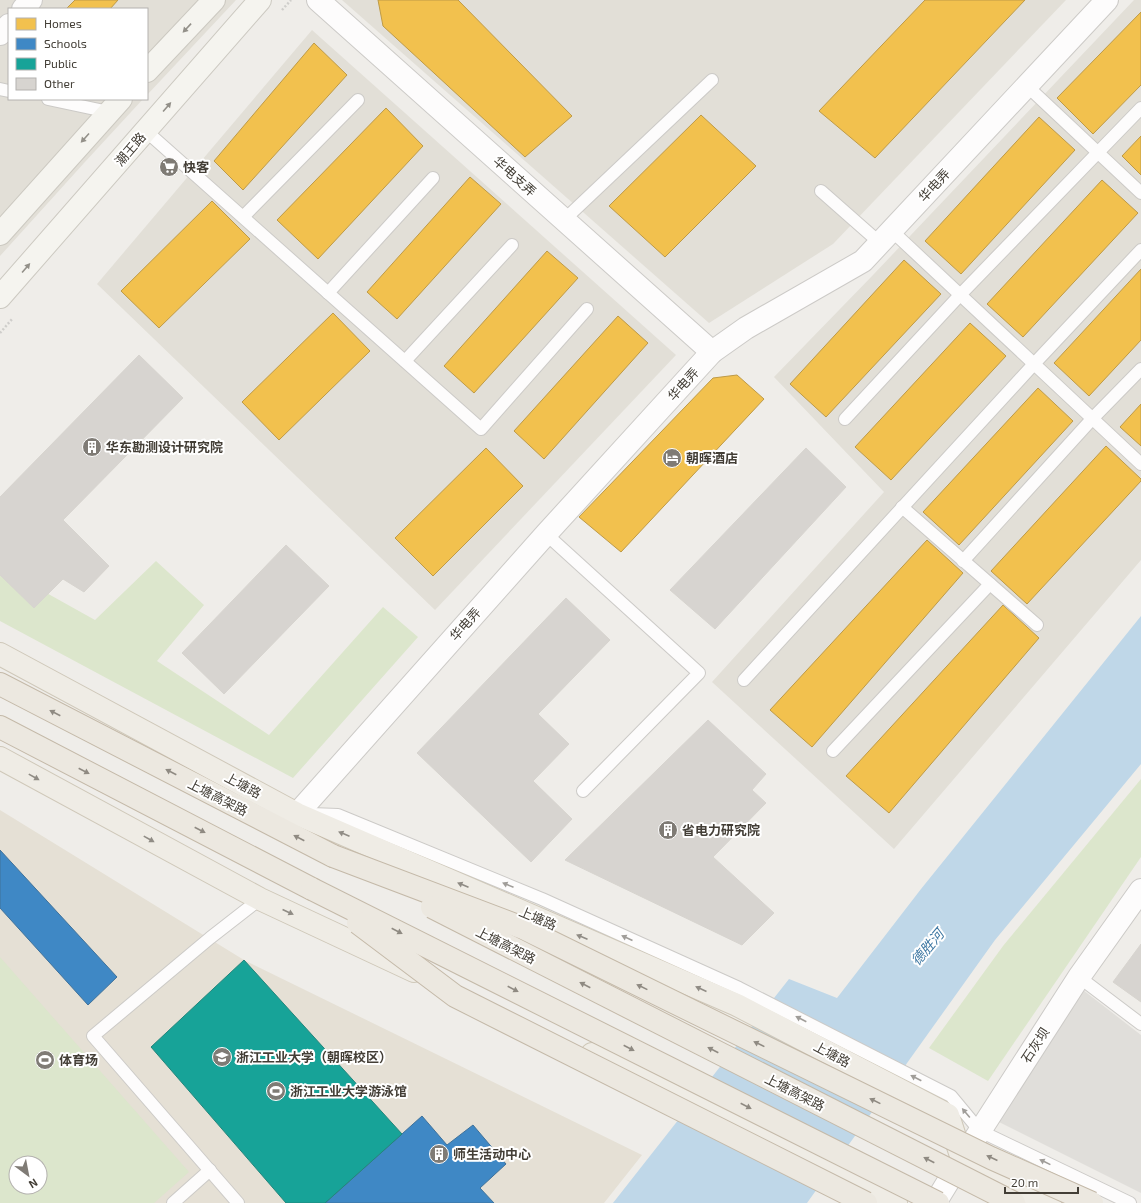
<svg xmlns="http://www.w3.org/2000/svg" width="1141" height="1203" font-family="'Exo 2','Noto Sans SC',sans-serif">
<rect width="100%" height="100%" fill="#efede9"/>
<g fill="#e2dfd7">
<polygon points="0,0 236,0 147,95 147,9 9,9 9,99 143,99 84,163 0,256"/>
<polygon points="342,0 1066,0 833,244 709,323"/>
<polygon points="1134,0 1141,0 1141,560 894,849 712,682 884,492 774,377 873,275"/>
<polygon points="312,30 676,355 435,610 97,284"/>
</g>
<path fill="#e5e0d5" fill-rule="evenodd" d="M0,810L244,960L642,1155L604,1203H0ZM16,1163H40V1187H16Z"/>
<g fill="#dce6cc" fill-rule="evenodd">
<polygon points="156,561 204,605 157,661 269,735 383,607 418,637 293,778 0,621 0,567 95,620"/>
<polygon points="1141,779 1141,857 988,1081 929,1048 1003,946"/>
<path d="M0,957L189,1172L154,1203H0ZM16,1163H40V1187H16Z"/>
</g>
<polygon fill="#e0deda" points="1083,990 1141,1035 1141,1193 997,1121"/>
<polygon fill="#bfd7e8" points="1141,616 1141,764 995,940 807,1203 613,1203 789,979 837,998 921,889"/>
<g fill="#f2c14e" stroke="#be9a47">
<polygon points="75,0 118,0 110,9 66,9"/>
<polygon points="378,0 458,0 572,116 525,157 383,26"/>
<polygon points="925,0 1025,0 875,158 819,111"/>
<polygon points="1141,12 1141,85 1093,134 1057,98"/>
<polygon points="314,43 347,75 243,190 214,161"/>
<polygon points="386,108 423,146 318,259 277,220"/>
<polygon points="701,115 756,166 665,257 609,206"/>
<polygon points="1039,117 1075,150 961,274 925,241"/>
<polygon points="1141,136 1141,175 1122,156"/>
<polygon points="470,177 501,204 397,319 367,292"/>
<polygon points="1102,180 1138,213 1023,337 987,304"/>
<polygon points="212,201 250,239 159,328 121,291"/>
<polygon points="547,251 578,278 474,393 444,366"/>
<polygon points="904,260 941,294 826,417 790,384"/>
<polygon points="1141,269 1141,340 1089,396 1054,363"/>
<polygon points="333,313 370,351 279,440 242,402"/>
<polygon points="618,316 648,343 544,459 514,431"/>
<polygon points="970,323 1006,356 891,480 855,447"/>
<polygon points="737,375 764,399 621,552 579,517 713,378"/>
<polygon points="1038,388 1073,421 959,545 923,512"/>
<polygon points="1141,404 1141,446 1120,427"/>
<polygon points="1106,446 1141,479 1141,481 1027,604 991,571"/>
<polygon points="486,448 523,486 433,576 395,538"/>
<polygon points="927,540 963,573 812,747 770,710"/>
<polygon points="1003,605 1039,638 889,813 846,776"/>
</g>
<g fill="#3f88c5" stroke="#40729a">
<polygon points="0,850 117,977 88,1005 0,908"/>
<polygon points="422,1116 447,1145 473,1125 506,1164 480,1188 494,1203 325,1203"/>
</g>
<polygon fill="#17a398" stroke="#24857b" points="244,960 402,1134 325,1203 286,1203 151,1047"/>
<g fill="#d7d4d0" stroke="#d7d4cf">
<polygon points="139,355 183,398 63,520 109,566 84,592 63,579 34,608 0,575 0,497"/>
<polygon points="806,448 846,487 715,629 670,590"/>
<polygon points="286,545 329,586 224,694 182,653"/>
<polygon points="566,598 610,640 538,714 569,744 533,781 572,819 531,862 417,753"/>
<polygon points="708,720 766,774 752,790 766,803 713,857 774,913 742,945 565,860"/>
<polygon points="1141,944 1141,1002 1113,982"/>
</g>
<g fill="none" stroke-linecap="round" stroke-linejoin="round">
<g stroke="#cccac7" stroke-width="14">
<g id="service">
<polyline points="1027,86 1141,193"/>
<polyline points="0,89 9,91"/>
<polyline points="48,99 109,112"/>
<polyline points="146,131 481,429 587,309"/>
<polyline points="821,191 880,243"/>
<polyline points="243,217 358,100"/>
<polyline points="564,220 712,80"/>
<polyline points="892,231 1141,464"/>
<polyline points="328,293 433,178"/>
<polyline points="405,361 512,245"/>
<polyline points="845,419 960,295 1141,108"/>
<polyline points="902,507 1037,625"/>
<polyline points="546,534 699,673 583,791"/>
<polyline points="963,561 1092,419 1141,369"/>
<polyline points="744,680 1033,365 1141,250"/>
<polyline points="833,751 990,584"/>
<polyline points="311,814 338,815 542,899 739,988 951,1096 980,1131 1130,1203"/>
<polyline points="1079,977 1141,1024"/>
<polyline points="173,1203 210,1170"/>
<polyline points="238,1203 93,1036 210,938 260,899"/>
</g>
</g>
<g stroke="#cccac7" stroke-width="24">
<g id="minor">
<polyline points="318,0 712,352"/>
<polyline points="23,9 31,0"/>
<polyline points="0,34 9,25"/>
<polyline points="297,814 546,534 712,352 746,328 863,261 1107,0"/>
</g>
</g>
<g stroke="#cccac7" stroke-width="24">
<polyline id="tertiary" points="935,1203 962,1159 1079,977 1141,890"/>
</g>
<g stroke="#ccc9c1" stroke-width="24">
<g id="secondary">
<polyline points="147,71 214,0"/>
<polyline points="0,234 121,99"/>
<polyline points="0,297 260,0"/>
</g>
</g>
<g stroke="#cfc8b9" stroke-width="24">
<g id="primary">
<polyline points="0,654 297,814 737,1005 948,1115 962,1159 1050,1203"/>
<polyline points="0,758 260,899 414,971"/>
<polyline points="592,1054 672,1091 896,1203"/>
</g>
</g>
<g stroke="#c4b9a8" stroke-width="24">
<g id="trunk">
<polyline points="0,684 333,856"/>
<polyline points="0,727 312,889"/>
</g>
</g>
<g stroke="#cfcecb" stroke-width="2.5" stroke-dasharray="2 2" stroke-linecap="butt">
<polyline points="282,10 291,0"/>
<polyline points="0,333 13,318"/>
</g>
<use href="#service" stroke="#fdfcfc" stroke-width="12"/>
<use href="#minor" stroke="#fdfcfc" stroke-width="22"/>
<use href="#tertiary" stroke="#fdfcfc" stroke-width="22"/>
<use href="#secondary" stroke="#f5f4ef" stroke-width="22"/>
<use href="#primary" stroke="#efece5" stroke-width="22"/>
<use href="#trunk" stroke="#ece8e0" stroke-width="22"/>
<g stroke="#c4b9a8" stroke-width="24" stroke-linecap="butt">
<g id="trunk-bridge">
<polyline points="333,856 523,928 991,1158 1092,1203"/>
<polyline points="312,889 938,1203"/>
<polyline points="432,907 1014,1203"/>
<polyline points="358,923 455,996 866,1203"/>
</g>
</g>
<use href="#trunk-bridge" stroke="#ece8e0" stroke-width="22"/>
</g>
<defs><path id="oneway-solid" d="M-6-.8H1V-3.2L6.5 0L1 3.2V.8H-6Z"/></defs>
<g fill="#939089">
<use href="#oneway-solid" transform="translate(187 28) rotate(133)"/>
<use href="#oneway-solid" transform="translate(167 107) rotate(-49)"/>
<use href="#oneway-solid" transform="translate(85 138) rotate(132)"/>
<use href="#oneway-solid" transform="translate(26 268) rotate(-49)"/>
</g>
<g fill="#8f8a82">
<use href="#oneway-solid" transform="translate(55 713) rotate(-153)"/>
<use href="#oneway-solid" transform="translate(84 771) rotate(27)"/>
<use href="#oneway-solid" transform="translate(171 772) rotate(-153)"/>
<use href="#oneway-solid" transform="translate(200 830) rotate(27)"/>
<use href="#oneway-solid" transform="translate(299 838) rotate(-153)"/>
<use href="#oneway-solid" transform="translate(397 931) rotate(27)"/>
<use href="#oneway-solid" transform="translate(585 985) rotate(-153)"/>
<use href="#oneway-solid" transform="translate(642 987) rotate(-154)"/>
<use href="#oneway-solid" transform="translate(513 989) rotate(27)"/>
<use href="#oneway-solid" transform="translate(759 1044) rotate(-154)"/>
<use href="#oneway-solid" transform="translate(629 1048) rotate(27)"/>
<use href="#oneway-solid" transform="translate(713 1050) rotate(-153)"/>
<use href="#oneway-solid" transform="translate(875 1101) rotate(-154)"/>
<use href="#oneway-solid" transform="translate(746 1106) rotate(27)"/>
<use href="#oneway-solid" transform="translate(992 1158) rotate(-155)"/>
<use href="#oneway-solid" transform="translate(929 1160) rotate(-153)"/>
</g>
<g fill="#908c85">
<use href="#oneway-solid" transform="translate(34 777) rotate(29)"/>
<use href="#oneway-solid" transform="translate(344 834) rotate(-157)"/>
<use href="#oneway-solid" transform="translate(149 839) rotate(29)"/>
<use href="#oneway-solid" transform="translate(463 885) rotate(-157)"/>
<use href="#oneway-solid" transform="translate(288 912) rotate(25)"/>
<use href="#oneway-solid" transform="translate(582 937) rotate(-157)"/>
<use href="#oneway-solid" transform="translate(701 989) rotate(-156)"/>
</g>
<g fill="#a09d99">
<use href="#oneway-solid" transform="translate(508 885) rotate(-157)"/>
<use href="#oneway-solid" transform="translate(627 938) rotate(-156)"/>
<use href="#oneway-solid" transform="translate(801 1019) rotate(-153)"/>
<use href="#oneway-solid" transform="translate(916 1078) rotate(-153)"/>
<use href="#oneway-solid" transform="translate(966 1113) rotate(-130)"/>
<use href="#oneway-solid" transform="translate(1045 1162) rotate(-154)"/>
</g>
<defs>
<g id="supermarket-disc" transform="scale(1)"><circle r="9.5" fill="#7f7b75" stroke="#fff"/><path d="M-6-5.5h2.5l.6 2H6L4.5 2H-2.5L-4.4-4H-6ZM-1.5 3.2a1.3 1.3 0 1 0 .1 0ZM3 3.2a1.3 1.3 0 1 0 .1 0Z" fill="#fff"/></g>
<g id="building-disc" transform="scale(1)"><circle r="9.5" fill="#7f7b75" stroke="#fff"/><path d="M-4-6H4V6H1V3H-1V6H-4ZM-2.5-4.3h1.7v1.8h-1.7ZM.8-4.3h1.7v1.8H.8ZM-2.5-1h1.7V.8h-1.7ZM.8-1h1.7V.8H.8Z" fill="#fff"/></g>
<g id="hotel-disc" transform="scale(1)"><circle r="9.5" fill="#7f7b75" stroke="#fff"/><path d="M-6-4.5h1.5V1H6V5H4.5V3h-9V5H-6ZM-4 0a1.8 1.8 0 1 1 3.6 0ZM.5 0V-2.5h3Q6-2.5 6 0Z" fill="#fff"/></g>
<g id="university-disc" transform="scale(1)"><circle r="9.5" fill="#7f7b75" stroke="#fff"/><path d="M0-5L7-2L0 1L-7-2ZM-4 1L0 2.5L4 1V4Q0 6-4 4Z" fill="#fff"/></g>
<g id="stadium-disc" transform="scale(1)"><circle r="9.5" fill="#7f7b75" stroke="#fff"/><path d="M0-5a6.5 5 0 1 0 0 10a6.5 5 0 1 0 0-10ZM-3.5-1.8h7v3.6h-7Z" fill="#fff"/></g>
</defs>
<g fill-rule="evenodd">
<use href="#supermarket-disc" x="169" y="167"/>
<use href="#building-disc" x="92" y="447"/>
<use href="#hotel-disc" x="672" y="458"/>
<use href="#building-disc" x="668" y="830"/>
<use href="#university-disc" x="222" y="1057"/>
<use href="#stadium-disc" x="45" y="1060"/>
<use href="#stadium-disc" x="276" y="1091"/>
<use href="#building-disc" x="439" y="1154"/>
</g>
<g text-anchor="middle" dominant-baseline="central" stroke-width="4" stroke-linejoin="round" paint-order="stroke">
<g font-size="13" fill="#433e36" stroke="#fff">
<text transform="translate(130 149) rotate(-49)">潮王路</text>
<text transform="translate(515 176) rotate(42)">华电支弄</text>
<text transform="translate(934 185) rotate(-47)">华电弄</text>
<text transform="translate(683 384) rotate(-48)">华电弄</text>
<text transform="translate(465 624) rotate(-48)">华电弄</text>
<text transform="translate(243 785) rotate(28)">上塘路</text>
<text transform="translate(218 797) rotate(27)">上塘高架路</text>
<text transform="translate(538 918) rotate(23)">上塘路</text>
<text transform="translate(506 945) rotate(27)">上塘高架路</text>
<text transform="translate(1035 1045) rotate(-57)">石灰坝</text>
<text transform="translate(832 1054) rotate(28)">上塘路</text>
<text transform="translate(795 1092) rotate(27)">上塘高架路</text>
</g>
<g font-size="13" font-weight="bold" fill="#433e36" stroke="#fff" text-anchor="start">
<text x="183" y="167">快客</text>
<text x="106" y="447">华东勘测设计研究院</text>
<text x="686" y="458">朝晖酒店</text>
<text x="682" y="830">省电力研究院</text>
<text x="236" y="1057">浙江工业大学（朝晖校区）</text>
<text x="59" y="1060">体育场</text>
<text x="290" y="1091">浙江工业大学游泳馆</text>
<text x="453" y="1154">师生活动中心</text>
</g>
<g font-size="14" font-style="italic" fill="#3d77a2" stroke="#fff">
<text transform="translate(927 947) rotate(-50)">德胜河</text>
</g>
</g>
<rect x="8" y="8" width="140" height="92" fill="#ffffff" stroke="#b4b2af"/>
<rect x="16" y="18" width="20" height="12" fill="#f2c14e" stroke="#b4b2af"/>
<text x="44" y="28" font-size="12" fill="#433e36">Homes</text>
<rect x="16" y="38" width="20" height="12" fill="#3f88c5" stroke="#b4b2af"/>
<text x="44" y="48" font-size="12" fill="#433e36">Schools</text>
<rect x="16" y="58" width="20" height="12" fill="#17a398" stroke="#b4b2af"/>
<text x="44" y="68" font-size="12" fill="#433e36">Public</text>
<rect x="16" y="78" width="20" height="12" fill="#d7d4d0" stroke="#b4b2af"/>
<text x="44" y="88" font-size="12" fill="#433e36">Other</text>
<g transform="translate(28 1175) rotate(148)"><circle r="19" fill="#ffffff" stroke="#b4b2af"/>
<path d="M0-3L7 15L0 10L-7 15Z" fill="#7f7b75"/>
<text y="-6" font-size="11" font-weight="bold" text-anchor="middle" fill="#433e36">N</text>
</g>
<path d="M1005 1187v6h73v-6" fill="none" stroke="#433e36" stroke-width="2"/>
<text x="1011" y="1187" font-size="12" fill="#433e36" stroke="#ffffff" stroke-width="3" paint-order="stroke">20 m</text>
</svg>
